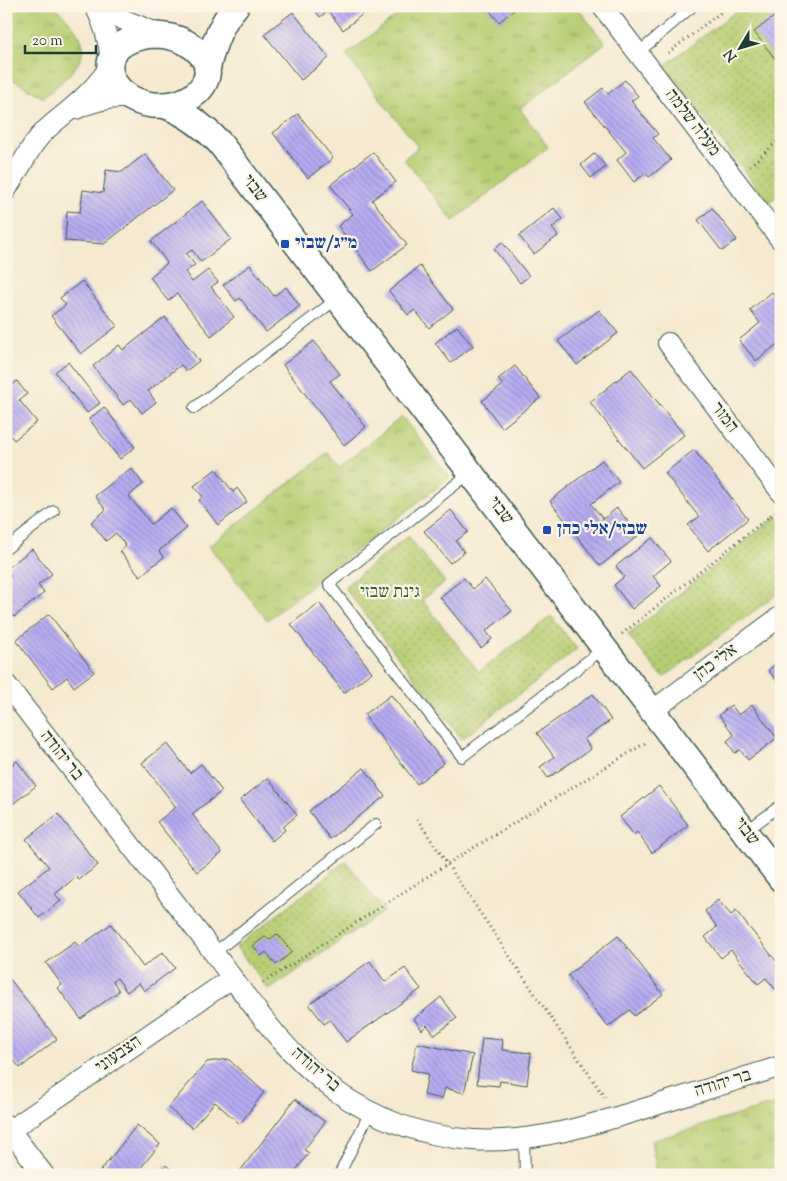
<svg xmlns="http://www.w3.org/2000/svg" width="787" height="1181" font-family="'Sorts Mill Goudy','Frank Ruhl Libre',serif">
<defs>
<pattern id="grass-tufts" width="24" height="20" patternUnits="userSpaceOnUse" patternTransform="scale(1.25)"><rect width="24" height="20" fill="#b8ce73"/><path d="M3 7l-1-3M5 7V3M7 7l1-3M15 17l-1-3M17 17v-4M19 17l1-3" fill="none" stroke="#95a85f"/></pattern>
<pattern id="park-dots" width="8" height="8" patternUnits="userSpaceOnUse" patternTransform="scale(1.25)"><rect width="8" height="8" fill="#b8ce73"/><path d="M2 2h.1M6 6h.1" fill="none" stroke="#95a85f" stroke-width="1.8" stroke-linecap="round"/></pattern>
<pattern id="building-back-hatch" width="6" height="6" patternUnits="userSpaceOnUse" patternTransform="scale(1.25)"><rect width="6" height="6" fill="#b8acf2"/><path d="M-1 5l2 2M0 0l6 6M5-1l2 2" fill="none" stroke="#958dc5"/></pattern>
</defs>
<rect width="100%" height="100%" fill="#fcf5e5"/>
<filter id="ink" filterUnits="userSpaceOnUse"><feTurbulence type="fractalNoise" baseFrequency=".02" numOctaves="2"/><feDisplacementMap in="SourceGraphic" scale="10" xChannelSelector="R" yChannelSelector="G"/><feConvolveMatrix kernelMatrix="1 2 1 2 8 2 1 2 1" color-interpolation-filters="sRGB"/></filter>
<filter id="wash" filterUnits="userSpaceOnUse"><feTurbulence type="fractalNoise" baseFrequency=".0096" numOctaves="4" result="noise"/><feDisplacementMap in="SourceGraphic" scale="20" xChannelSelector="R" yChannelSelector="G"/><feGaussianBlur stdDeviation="1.12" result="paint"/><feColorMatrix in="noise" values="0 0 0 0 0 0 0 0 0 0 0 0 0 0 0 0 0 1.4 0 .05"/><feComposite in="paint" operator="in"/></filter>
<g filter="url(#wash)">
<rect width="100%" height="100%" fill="#f5e9d0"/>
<g fill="url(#grass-tufts)" stroke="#6c8654">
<path d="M6,6H54C63,14 86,37 83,51C80,69 56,86 43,98L6,75Z"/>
<polygon points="409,6 576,6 605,43 520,109 548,147 453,221 404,159 418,147 346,55"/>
<polygon points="402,417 450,477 267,620 209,546 328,453 339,467"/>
<polygon points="781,1102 781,1175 657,1175 651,1141"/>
</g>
<g fill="url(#park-dots)" stroke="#6c8654">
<polygon points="743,6 781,6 781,194 768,202 664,66"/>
<polygon points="777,516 781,521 781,591 664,677 659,673 628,635"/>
<polygon points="408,536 445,582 422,600 479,672 551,616 577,649 462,739 344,587"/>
<polygon points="346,861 384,911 269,990 236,947"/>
</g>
<g id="blocks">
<g fill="url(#building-back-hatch)">
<polygon points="312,6 359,6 364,13 343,30 328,11 320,17"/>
<polygon points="486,6 510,6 514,10 499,22"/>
<polygon points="293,12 329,58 301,80 264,34"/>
<polygon points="775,16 781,24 781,66 754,32"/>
<polygon points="625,80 638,96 631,101 658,134 653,138 671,160 649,177 646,173 634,182 617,160 626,152 585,102 603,88 608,94"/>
<polygon points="298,114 333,158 308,178 273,133"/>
<polygon points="373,152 396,182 372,200 407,245 372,271 338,226 353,214 330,185"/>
<polygon points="595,153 606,167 591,178 581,165"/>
<polygon points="145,154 173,190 104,244 65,241 67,211 80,212 83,190 103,193 106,170 122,172"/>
<polygon points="202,201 231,239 201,262 192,250 186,254 195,265 185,272 192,282 208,270 218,282 211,287 234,317 211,336 177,294 168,301 150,277 167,263 151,241"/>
<polygon points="554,208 563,219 552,228 558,236 534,254 519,236"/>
<polygon points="712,208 737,240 722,251 698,220"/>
<polygon points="502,242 529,276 520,283 494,249"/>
<polygon points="250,265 274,296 286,287 300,306 266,332 240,298 236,301 223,285"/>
<polygon points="420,266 453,309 429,328 415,310 408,315 389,291"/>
<polygon points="82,281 117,326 81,354 51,316 66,305 60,298"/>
<polygon points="772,292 781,303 781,341 756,361 739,340 760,323 750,310"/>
<polygon points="599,310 618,333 577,365 558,341"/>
<polygon points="165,317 199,361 186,371 181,365 148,391 156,402 142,413 131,399 123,405 93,366 119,345 123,350"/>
<polygon points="457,326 473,346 451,363 435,343"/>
<polygon points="314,341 340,374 330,381 366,427 344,445 283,365"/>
<polygon points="68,362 100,403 87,413 55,372"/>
<polygon points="515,366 540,398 502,428 482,401 503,385 498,379"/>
<polygon points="631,369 684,435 642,468 590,402"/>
<polygon points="17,381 27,394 19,400 37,422 14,440 6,430 6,390"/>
<polygon points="104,407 135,447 120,459 89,419"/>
<polygon points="694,450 748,519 708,551 688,525 699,517 665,473"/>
<polygon points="602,460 619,482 591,504 603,519 617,508 639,535 600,566 550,501"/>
<polygon points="131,468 143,484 129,496 151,524 171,508 187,528 159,551 164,557 140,576 120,551 126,546 116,533 106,541 91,522 106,510 95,496"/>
<polygon points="216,469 233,492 237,488 247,502 218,525 199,500 203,497 194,486"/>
<polygon points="451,510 468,532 456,541 464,552 450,563 424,531"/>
<polygon points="652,538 671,561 653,576 661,586 632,609 614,585 624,577 616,566"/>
<polygon points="32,549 52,574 38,585 44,593 14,617 6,607 6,580 11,576 6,571 6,569"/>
<polygon points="464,578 473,589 485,579 512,611 486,631 492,639 481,648 440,597"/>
<polygon points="319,603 372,672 344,693 291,624"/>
<polygon points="49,614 94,672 74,687 67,677 53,688 16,640"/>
<polygon points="781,660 781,686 768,670"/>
<polygon points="593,694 611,720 584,739 591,749 548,778 540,767 554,757 537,733"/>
<polygon points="391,695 444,763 417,784 364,715"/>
<polygon points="731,705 739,715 752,705 777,738 748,760 740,750 735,753 727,741 734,735 719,715"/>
<polygon points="167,743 190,773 201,764 222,791 192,814 222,853 197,872 157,822 176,807 142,763"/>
<polygon points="17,761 36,786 6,809 6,769"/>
<polygon points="364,768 385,796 330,839 309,811"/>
<polygon points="268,778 297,815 283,827 285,830 272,841 240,800"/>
<polygon points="659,786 688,825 652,853 637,832 634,835 620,817"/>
<polygon points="58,814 98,865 79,880 76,877 55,894 61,901 39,918 18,891 49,867 26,839"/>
<polygon points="718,900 731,915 736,911 781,967 781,986 776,990 766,978 758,984 731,950 721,958 705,937 717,927 705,911"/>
<polygon points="111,924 143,967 163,952 175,968 144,991 139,983 127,992 117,978 113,981 119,991 81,1019 58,988 62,985 46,963 75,942 79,947"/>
<polygon points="277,934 292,952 276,965 266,952 261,956 253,946 266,936 269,940"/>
<polygon points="618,936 663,994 634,1016 630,1010 608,1027 568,975"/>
<polygon points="370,961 385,982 405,968 421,989 346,1042 330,1020 324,1024 309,1004"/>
<polygon points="9,978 57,1039 20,1068 6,1051 6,980"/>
<polygon points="441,997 457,1018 435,1035 427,1025 422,1030 414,1019"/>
<polygon points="482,1038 503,1040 502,1050 531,1053 527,1085 500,1081 499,1086 477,1084"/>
<polygon points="417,1043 473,1055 464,1093 445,1088 442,1099 424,1095 428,1074 411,1070"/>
<polygon points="228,1059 264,1092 240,1124 215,1102 192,1128 168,1108 207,1062"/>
<polygon points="295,1099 325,1122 304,1150 309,1153 292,1175 237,1175"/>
<polygon points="137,1125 160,1144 135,1175 97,1175"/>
<polygon points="166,1165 177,1175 157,1175"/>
</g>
</g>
</g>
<g filter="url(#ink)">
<use href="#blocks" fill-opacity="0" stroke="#3f574b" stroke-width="1"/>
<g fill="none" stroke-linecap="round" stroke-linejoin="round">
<g stroke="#3f574b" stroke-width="12">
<g id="service">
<polyline points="638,53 693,6"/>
<polyline points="194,408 338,298"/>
<polyline points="470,473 329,584 462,757 603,649"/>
<polyline points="6,549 54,511"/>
<polyline points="745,832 781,805"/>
<polyline points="214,953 376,824"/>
<polyline points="524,1138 525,1175"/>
<polyline points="339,1175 370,1112"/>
</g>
</g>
<g stroke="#3f574b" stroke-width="22">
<g id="minor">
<path d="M95,6C104,23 109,41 111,61"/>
<polyline points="101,6 122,19 161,35"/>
<polyline points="602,6 781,240"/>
<path d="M76,109C95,100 113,96 134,99"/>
<path d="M6,190L33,145C45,128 58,120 73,107C87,95 100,82 110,66"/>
<polyline points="668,343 781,492"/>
<path d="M6,684C72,770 138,855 204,940C244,992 280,1050 334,1090C377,1120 421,1136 473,1140C534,1144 595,1124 653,1106C695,1093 738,1080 781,1066"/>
<polyline points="652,711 781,616"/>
<polyline points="6,1125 44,1175"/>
<polyline points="6,1133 232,978"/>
</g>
</g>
<g stroke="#3f574b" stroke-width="28">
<g id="tertiary">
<path d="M153,35C168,35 181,38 193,47C222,69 203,98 173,104C111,116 78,42 153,35Z"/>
<path d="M207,70C212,48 220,23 236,6"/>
<path d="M164,105C186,113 203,126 219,142L604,648L781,879"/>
</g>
</g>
<g stroke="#3f574b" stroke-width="3" stroke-dasharray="1 4" stroke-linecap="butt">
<polyline points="668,53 729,6"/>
<polyline points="750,166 781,138"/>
<polyline points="622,634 775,512"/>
<polyline points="417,819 605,1098"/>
<polyline points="263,983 447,864 647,742"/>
</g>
<use href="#service" stroke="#fff" stroke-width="10"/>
<use href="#minor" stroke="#fff" stroke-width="20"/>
<use href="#tertiary" stroke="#fff" stroke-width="25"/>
</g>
</g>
<g fill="#1a4fb4" stroke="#fcf5e5" stroke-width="2">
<rect x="280" y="239" width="10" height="10" rx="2.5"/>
<rect x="542" y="525" width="10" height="10" rx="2.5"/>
</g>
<g text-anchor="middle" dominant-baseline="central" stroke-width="4.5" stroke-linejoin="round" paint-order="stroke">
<g font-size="18" fill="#1f3d34" stroke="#fcf5e5">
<text transform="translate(692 123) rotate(53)">מעלה שלמה</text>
<text transform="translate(254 189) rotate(53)">שבזי</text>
<text transform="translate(724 418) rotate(53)">המור</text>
<text transform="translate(500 511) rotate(53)">שבזי</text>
<text transform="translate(716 663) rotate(-36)">אלי כהן</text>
<text transform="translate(61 756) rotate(52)">בר יהודה</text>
<text transform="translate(746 832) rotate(53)">שבזי</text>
<text transform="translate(119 1055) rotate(-35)">הצבעוני</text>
<text transform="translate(315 1070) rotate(41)">בר יהודה</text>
<text transform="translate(723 1084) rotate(-17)">בר יהודה</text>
</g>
<g font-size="18" font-weight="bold" fill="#164399" stroke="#fcf5e5" text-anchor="start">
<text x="295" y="244">מ״ג/שבזי</text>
<text x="557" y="530">שבזי/אלי כהן</text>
</g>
<g font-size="18" fill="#3e5a41" stroke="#fcf5e5">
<text x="390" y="593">גינת שבזי</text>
</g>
</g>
<rect width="787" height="1181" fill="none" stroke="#fcf5e5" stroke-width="25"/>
<g transform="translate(740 48) rotate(232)" stroke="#fcf5e5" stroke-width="4" paint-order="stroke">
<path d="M0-4L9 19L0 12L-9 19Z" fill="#1f3d34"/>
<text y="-8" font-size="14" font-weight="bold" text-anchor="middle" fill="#1f3d34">N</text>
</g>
<path d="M25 45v8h71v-8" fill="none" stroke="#1f3d34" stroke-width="2.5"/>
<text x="32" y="45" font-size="15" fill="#1f3d34" stroke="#fcf5e5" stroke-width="4" paint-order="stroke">20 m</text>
</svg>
